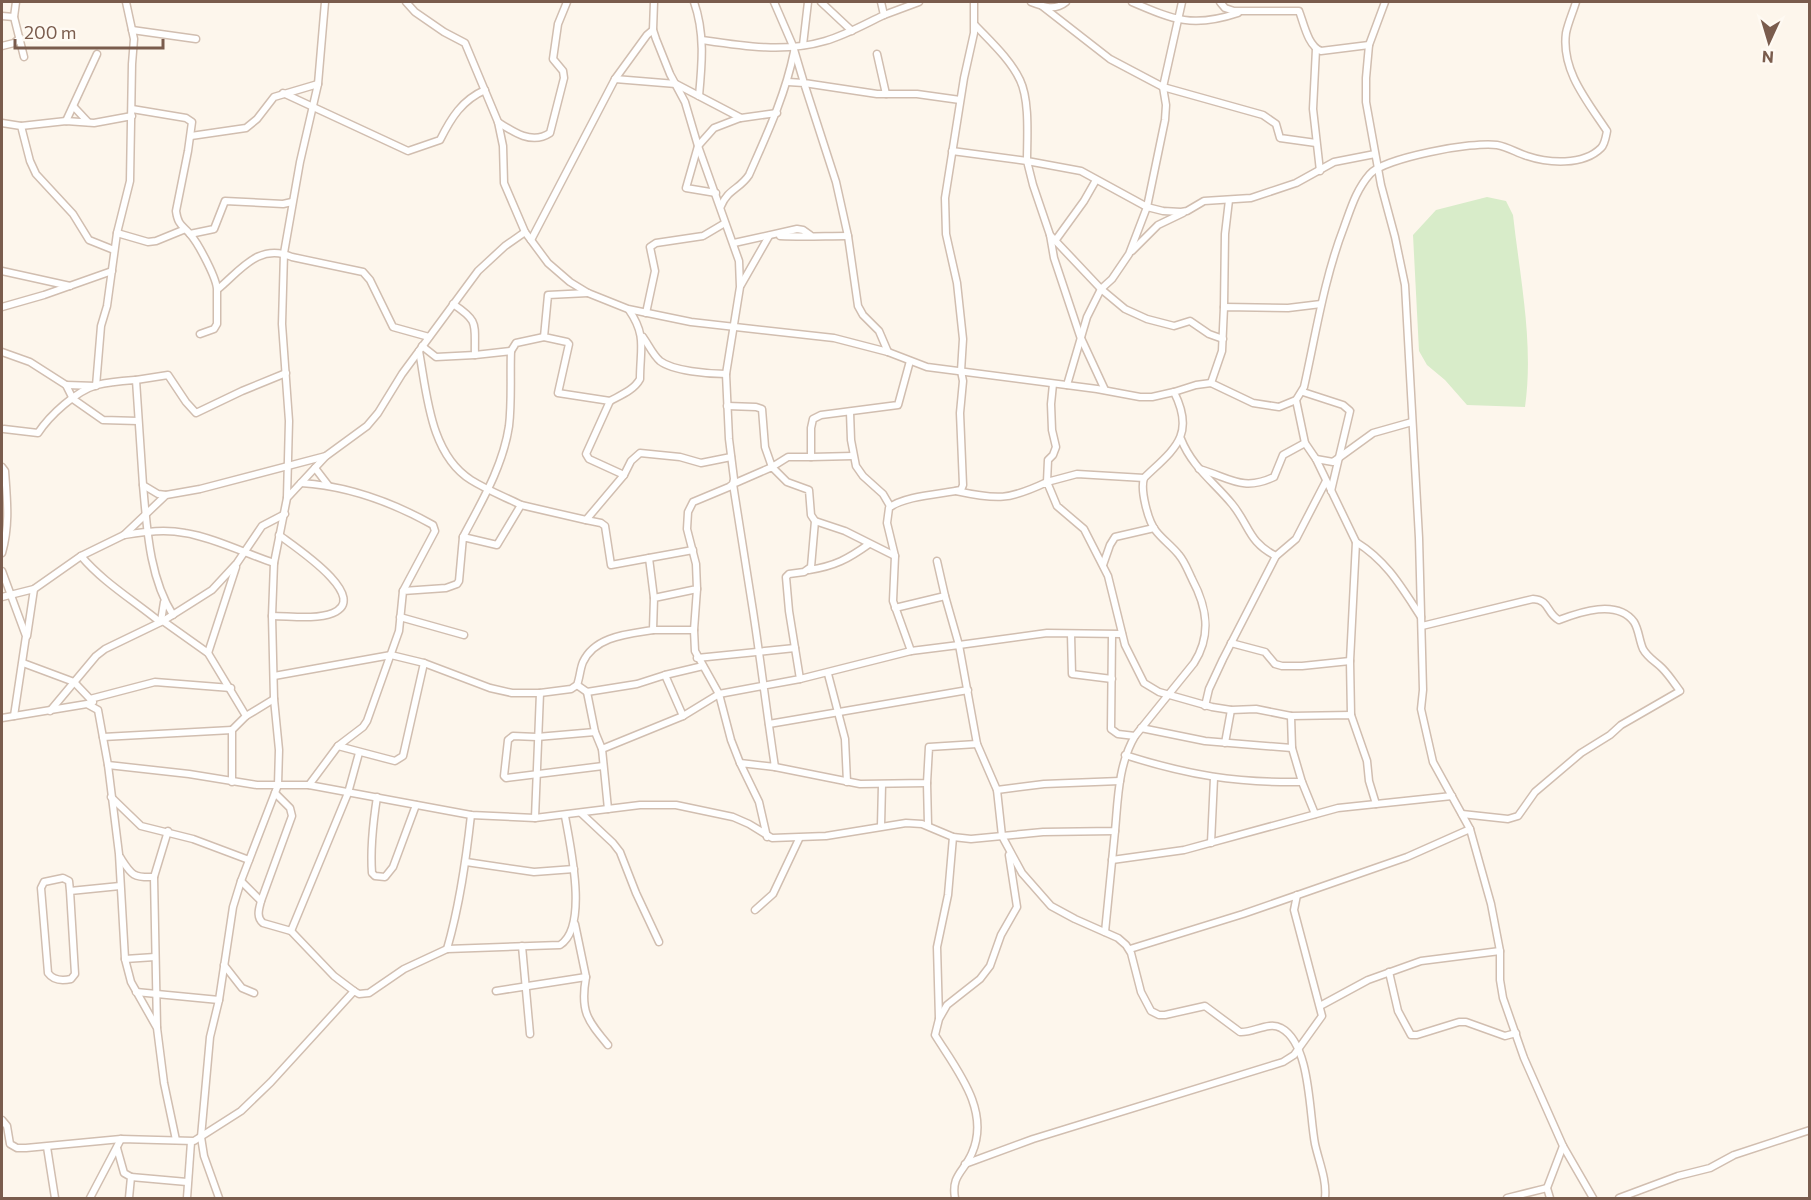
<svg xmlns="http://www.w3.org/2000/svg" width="1811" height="1200" font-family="Commissioner,sans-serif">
<rect width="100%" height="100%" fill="#fdf6ec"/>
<path fill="#d8ecc9" d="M1487,197L1506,201L1513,215C1520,278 1534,344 1525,407L1467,405L1445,380L1427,365L1419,351L1413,235L1436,210Z"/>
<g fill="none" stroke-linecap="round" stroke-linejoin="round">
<g stroke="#d1beb0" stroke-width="9">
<g id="street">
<polyline points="16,2 14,17 24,57"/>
<polyline points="406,2 415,12 444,32 465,43 498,122 503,146 504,183 525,232 548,263 570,282 588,293 628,309 691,322 834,338 888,352 927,367 1097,389 1140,397 1152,397 1174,392"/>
<path d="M694,2C705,33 702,64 699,96"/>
<polyline points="774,2 793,46 804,83 877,94 917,94 960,100"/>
<polyline points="821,2 852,31"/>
<path d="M974,2V33L964,78L945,198L946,234L957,283L963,339L961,371L963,381L960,413L963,485L961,490C942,494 903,496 889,508L887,523L895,556L893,601L911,651L959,645L977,744L997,790L1002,836L1022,873L1051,906L1075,919L1118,938L1126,945L1131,953L1141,992L1151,1011L1159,1015H1165L1205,1006L1240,1032C1253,1033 1269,1021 1281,1028C1311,1044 1309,1114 1315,1144C1319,1162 1327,1180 1325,1198"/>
<path d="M1031,2C1044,7 1055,11 1066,2"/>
<path d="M1132,2C1174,20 1193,28 1238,13"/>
<path d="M1220,2L1225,8L1234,11H1299C1304,24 1308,46 1321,51L1369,45"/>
<polyline points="1385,2 1369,45 1366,78 1366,102 1381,185 1395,237 1405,285 1419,538 1423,690 1421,709 1433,762 1470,829 1491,904 1500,951 1500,980 1503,998 1524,1058 1563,1146 1593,1198"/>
<polyline points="1042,6 1110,59 1163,87 1263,115 1276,124 1280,138 1316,143"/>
<polyline points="884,15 919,2"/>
<polyline points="2,16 14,17"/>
<path d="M975,25C990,41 1010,59 1020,80C1030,101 1027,138 1027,161L1081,171L1147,207L1165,120L1166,105L1163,87L1182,2"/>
<polyline points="132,30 196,39"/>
<path d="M702,40C742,46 785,53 825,41C846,35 865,24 884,15L881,2"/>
<polyline points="803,45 808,2"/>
<polyline points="2,46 14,43 20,38"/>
<polyline points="1316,49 1313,109 1320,171"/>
<polyline points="877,54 886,94"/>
<polyline points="615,79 676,84 741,118 777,113"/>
<polyline points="788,82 804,83 836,182 848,236 858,306 863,315 879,331 888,352"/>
<path d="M283,93L408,151L440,140C451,118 462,100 485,90"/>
<polyline points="74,107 88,122"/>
<path d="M132,109L186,118L192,122L188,151L176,211C178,225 182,225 190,234C198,243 218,280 217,291C217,302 217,313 217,324L214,329L200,334"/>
<polyline points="66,121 97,54"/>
<path d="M498,122C513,132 532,145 550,133L564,78L563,71L553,59L558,24L567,2"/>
<polyline points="2,123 21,126 30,161 36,174 73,214 89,240 114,250"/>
<polyline points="21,126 66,121 94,123 132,116"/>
<polyline points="191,136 246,128 257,119 274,97 318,84"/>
<polyline points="952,151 1027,161 1033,185 1050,235 1101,289 1125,309 1147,319 1174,326 1190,321 1209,334 1223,339"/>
<polyline points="716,193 686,188 698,146 714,128 740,118"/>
<path d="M721,206C728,189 740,189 749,175C767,134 785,96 794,52"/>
<polyline points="117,233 148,242 156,241 183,230"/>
<polyline points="190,234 214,229 225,201 283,204 292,202"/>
<polyline points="1050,235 1054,258 1080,336 1105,390"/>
<path d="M780,236C803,237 825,236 848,236"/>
<polyline points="531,240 615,79 647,35 653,30"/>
<polyline points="1055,241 1084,201 1096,180"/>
<polyline points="734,243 797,229 803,230 810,235"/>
<polyline points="1132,251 1158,225 1183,213"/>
<polyline points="2,271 70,286"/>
<polyline points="741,285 769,236"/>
<path d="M218,289C240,271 259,242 292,257L363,272L370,280L393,327L429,337"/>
<polyline points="588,293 548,295 544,337 567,342 569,344 558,393 610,401 586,454 589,459 624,475"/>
<polyline points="2,307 44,295 112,271"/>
<polyline points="1224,307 1225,234 1229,200"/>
<polyline points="646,313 655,271 650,247 656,243 703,236 725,223"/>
<path d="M643,337C648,344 653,355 660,361C673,371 709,374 726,374"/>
<path d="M422,346L436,357L475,355C474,324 480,322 453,304"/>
<path d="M419,351C427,394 430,454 471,480C487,490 505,497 521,505"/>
<polyline points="511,351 516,343 544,337"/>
<polyline points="2,352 30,362 66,385 73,399 103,420 138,421"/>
<polyline points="136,380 168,375 186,402 196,413 242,391 286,373"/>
<polyline points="1211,383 1222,351 1224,307 1288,308 1321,304"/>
<polyline points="1053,384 1051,404 1052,430 1056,447 1053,455 1048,460 1047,482 1077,474 1144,478"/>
<polyline points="66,385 96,386 101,326 107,306 117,233 130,181 132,64 134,39 126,2"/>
<polyline points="1067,385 1087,317 1101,289 1112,279 1129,254 1147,207 1163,211 1181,212 1187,211 1204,201 1251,198 1296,183 1334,162 1375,154"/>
<polyline points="1303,392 1343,405 1350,411 1331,491"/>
<polyline points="1296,400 1305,443 1316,459 1356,542"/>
<path d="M610,401C621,395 634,390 640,379C640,349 647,336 629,310"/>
<polyline points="727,406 756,407 762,409 765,447 772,467 788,457 811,457 811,428 813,419 821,415 898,405 910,361"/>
<polyline points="850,412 851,440 856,466 863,476 883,494 890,506"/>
<path d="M4,429L38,433C50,415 76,391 97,385C109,382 123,381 136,380L143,485L158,494L166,495"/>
<path d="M1181,439C1192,467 1214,482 1232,504C1250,526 1248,542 1276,556L1296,539L1326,481"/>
<polyline points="811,457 853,456"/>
<polyline points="1316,459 1333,462 1373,433 1412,422"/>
<path d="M2,467L5,471C7,500 10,525 2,553"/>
<polyline points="315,468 328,485"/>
<path d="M1199,469C1229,477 1242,492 1274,477L1283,455L1305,443"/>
<path d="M301,483C349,486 392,502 433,525L435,531L403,591"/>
<path d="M143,485C147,528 149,577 173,615"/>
<path d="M956,491C998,500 1009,500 1047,482L1057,506L1084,529L1108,576L1125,645L1144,683L1159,692L1212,707L1231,710L1256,709L1291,716"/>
<polyline points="287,497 289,421 282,324 284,253 300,162 318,84 325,2"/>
<polyline points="586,520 601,523 605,526 611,565 649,558 654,598"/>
<polyline points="815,521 845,531 895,556"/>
<path d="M124,535C145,532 164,529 185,533C212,537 247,554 274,563"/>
<path d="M463,537C482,501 503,466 509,426C512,401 510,375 511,351L475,355"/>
<path d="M81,556C103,582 133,600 160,622"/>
<polyline points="649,558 693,550"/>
<polyline points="937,561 945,596"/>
<polyline points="1103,565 1110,545 1115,537 1154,528"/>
<path d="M809,570C835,566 848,559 869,544"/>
<polyline points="2,571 26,636 14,716"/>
<polyline points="697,589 694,630 695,651 719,694 731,740 740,763"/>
<polyline points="2,597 34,589 81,556 124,535 166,495 200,489 326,456"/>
<polyline points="895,608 945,596 959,645 1047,633 1122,634"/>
<path d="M272,616C290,616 315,620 333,613C372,597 292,545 279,535"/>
<polyline points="400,617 464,635"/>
<polyline points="161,621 164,602"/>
<polyline points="163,621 208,653 246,716 232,730 232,782"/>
<path d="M1422,626L1533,599C1550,600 1546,613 1559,620C1580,612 1617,599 1634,622C1639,630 1639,640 1643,649C1648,658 1655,661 1662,668C1669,675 1674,683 1680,691L1621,725L1610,735L1581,753L1535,792L1518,816L1508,819L1462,814"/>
<polyline points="653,630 694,630"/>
<polyline points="1071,634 1072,674 1112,679"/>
<polyline points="1112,635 1111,729 1118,734 1135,736"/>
<polyline points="27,636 34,589"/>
<polyline points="1231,643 1265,652 1275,664 1282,666 1302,666 1350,661"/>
<polyline points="208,653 236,567"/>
<polyline points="697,658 795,648"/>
<polyline points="23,663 74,682 93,702"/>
<polyline points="828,674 845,739 847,782"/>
<path d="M274,676L391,655L424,663L490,688L512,693H540L571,689L577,685C580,677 580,669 583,662C595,636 628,634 653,630L654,598L697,589L696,564L687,529L688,512L693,502L729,487L733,484L734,479L729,439L726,374L740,287L739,261L698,146L685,102L670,74L656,39L653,30L654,2"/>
<polyline points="800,679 911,651"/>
<polyline points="577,685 587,692 637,684 665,675 703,666"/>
<polyline points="587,692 595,732 602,749 608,809"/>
<polyline points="90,699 155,682 231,688"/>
<polyline points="1205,706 1209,689 1223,659 1276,556"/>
<polyline points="50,711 96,656 105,649 163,621 212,590 237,563 262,526 285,514"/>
<path d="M1351,715L1350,661L1356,542C1387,561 1402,588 1421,617"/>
<polyline points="246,716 274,699"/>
<path d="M683,716L719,694L800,679L789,611L786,577L789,574L804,572L811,567L815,521L811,515L809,490L787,482L772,467L733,484L753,611C761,663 767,715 775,767L740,763L759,802L767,837"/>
<path d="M2,718L87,704L98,710L108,765L189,774L257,785H309L471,815L535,818L640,805H676L733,817L749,824L772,838L826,836L906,823L922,824L953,837L971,839L1043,832L1115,831C1118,799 1118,765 1135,736L1194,663C1212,635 1207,607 1192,579C1188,571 1185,562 1179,555C1172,546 1163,540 1156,531C1148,521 1140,490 1144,478C1174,449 1196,436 1174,392L1196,385L1211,383L1253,403L1279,407L1296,400L1304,387C1316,333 1324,279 1344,227C1351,208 1356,190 1370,174C1384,158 1474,141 1497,145C1508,147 1517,153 1527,156C1548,163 1583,166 1601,148C1605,144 1606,136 1607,131C1588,102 1561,71 1566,33C1568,23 1573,12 1576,2"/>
<polyline points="769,724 968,690"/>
<polyline points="1141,728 1205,741 1292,748"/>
<polyline points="595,732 537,737 513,736 508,740 504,776 506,778 603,766"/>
<polyline points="103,737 232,730"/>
<polyline points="1225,743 1231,710"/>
<polyline points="338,746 395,761 403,756 424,663"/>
<polyline points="602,749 683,716 665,675"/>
<path d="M1125,755C1188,775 1235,783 1302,782L1315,814"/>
<polyline points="108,765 119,854 125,959 131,982 157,1028 164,1083 176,1140"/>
<polyline points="775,767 860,784 927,783 929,747 977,744"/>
<polyline points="1302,782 1292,748 1291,716 1351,715 1367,761 1369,781 1376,804"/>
<polyline points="927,783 928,825"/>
<polyline points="309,785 338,746 363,727 367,721 399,631 403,591 446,588 457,584 459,581 463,537 497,545 521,505 586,520 624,475 631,461 640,453 680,457 701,463 731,457"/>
<polyline points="997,790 1044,784 1120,781"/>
<path d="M275,793L290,808L292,816L261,901C259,909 256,917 263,923L291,931L334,976L354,991"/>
<polyline points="111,797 141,826 193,839 249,860"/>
<path d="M377,797C373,823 370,847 372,873L375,876L385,877L393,867L416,805"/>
<polyline points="581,813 613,843 620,852 636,893 659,942"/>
<polyline points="535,818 540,693"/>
<polyline points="881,826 882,785"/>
<polyline points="1211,843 1214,778"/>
<path d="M120,857C131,874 132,878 154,877L157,1027"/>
<polyline points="1112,860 1184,850 1338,808 1452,796"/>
<polyline points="466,862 534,872 574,869"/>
<polyline points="154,877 168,831"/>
<polyline points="241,881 261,901"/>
<path d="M70,891L69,881L63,878L44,882L41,888L48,973C53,980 62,981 71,979L75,974L70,891L120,886"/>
<polyline points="755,910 773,894 799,839"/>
<polyline points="291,931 348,793 359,753"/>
<polyline points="1105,932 1115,831"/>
<polyline points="522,946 530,1034"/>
<path d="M447,949C460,904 466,860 471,815"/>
<polyline points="1130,949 1243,914 1407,857 1470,829"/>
<polyline points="125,959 155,957"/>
<polyline points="224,965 242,988 254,993"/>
<polyline points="1389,972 1398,1011 1411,1035 1417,1035 1459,1022 1466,1022 1505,1036 1516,1033"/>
<path d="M586,977C580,1011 587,1020 608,1045"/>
<polyline points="496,991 586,977 575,924"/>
<polyline points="136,992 219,1000"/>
<polyline points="1320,1006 1368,980 1421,961 1500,951"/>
<polyline points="939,1018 937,947 948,895 953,837"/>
<path d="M2,1120L7,1126L10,1144L17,1148H26L121,1139L194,1141L241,1111L271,1082L354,991L359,994L369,993L404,969L447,949L560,945C589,927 570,845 565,816"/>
<polyline points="47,1147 55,1198"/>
<polyline points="117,1148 124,1173 131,1177 129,1198"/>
<polyline points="965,1164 1033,1139 1283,1062 1294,1055 1322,1016 1294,910 1297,895"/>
<polyline points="131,1177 187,1182"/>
<polyline points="90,1198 121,1139"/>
<polyline points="187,1198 191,1142"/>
<polyline points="219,1198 204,1156 201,1137 210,1037 219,1000 233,907 241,881 278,785 279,750 274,699 272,616 274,563 287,498 326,456 367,426 378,413 402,374 478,271 505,246 525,232"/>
<path d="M955,1198C951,1175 964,1172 972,1153C991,1110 956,1069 935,1035L939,1019L947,1005L980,979L990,966L1001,935L1017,907L1009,855"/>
<polyline points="1507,1198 1547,1188"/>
<polyline points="1550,1198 1547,1188 1563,1146"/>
<polyline points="1619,1198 1678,1176 1710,1168 1734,1155 1810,1130"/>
</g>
</g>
<use href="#street" stroke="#fff" stroke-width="6"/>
</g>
<rect width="1811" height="1200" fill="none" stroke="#7a5c4d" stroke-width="6"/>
<g transform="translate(1769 42) rotate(184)" stroke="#fffaf3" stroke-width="4.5" paint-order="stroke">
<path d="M0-4.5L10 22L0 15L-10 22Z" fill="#7a5c4d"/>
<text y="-9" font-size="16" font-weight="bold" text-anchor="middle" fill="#7a5c4d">N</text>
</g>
<path d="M15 39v9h148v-9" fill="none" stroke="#7a5c4d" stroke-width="3"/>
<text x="24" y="39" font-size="18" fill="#7a5c4d" stroke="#fffaf3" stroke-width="4.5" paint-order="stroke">200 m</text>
</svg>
